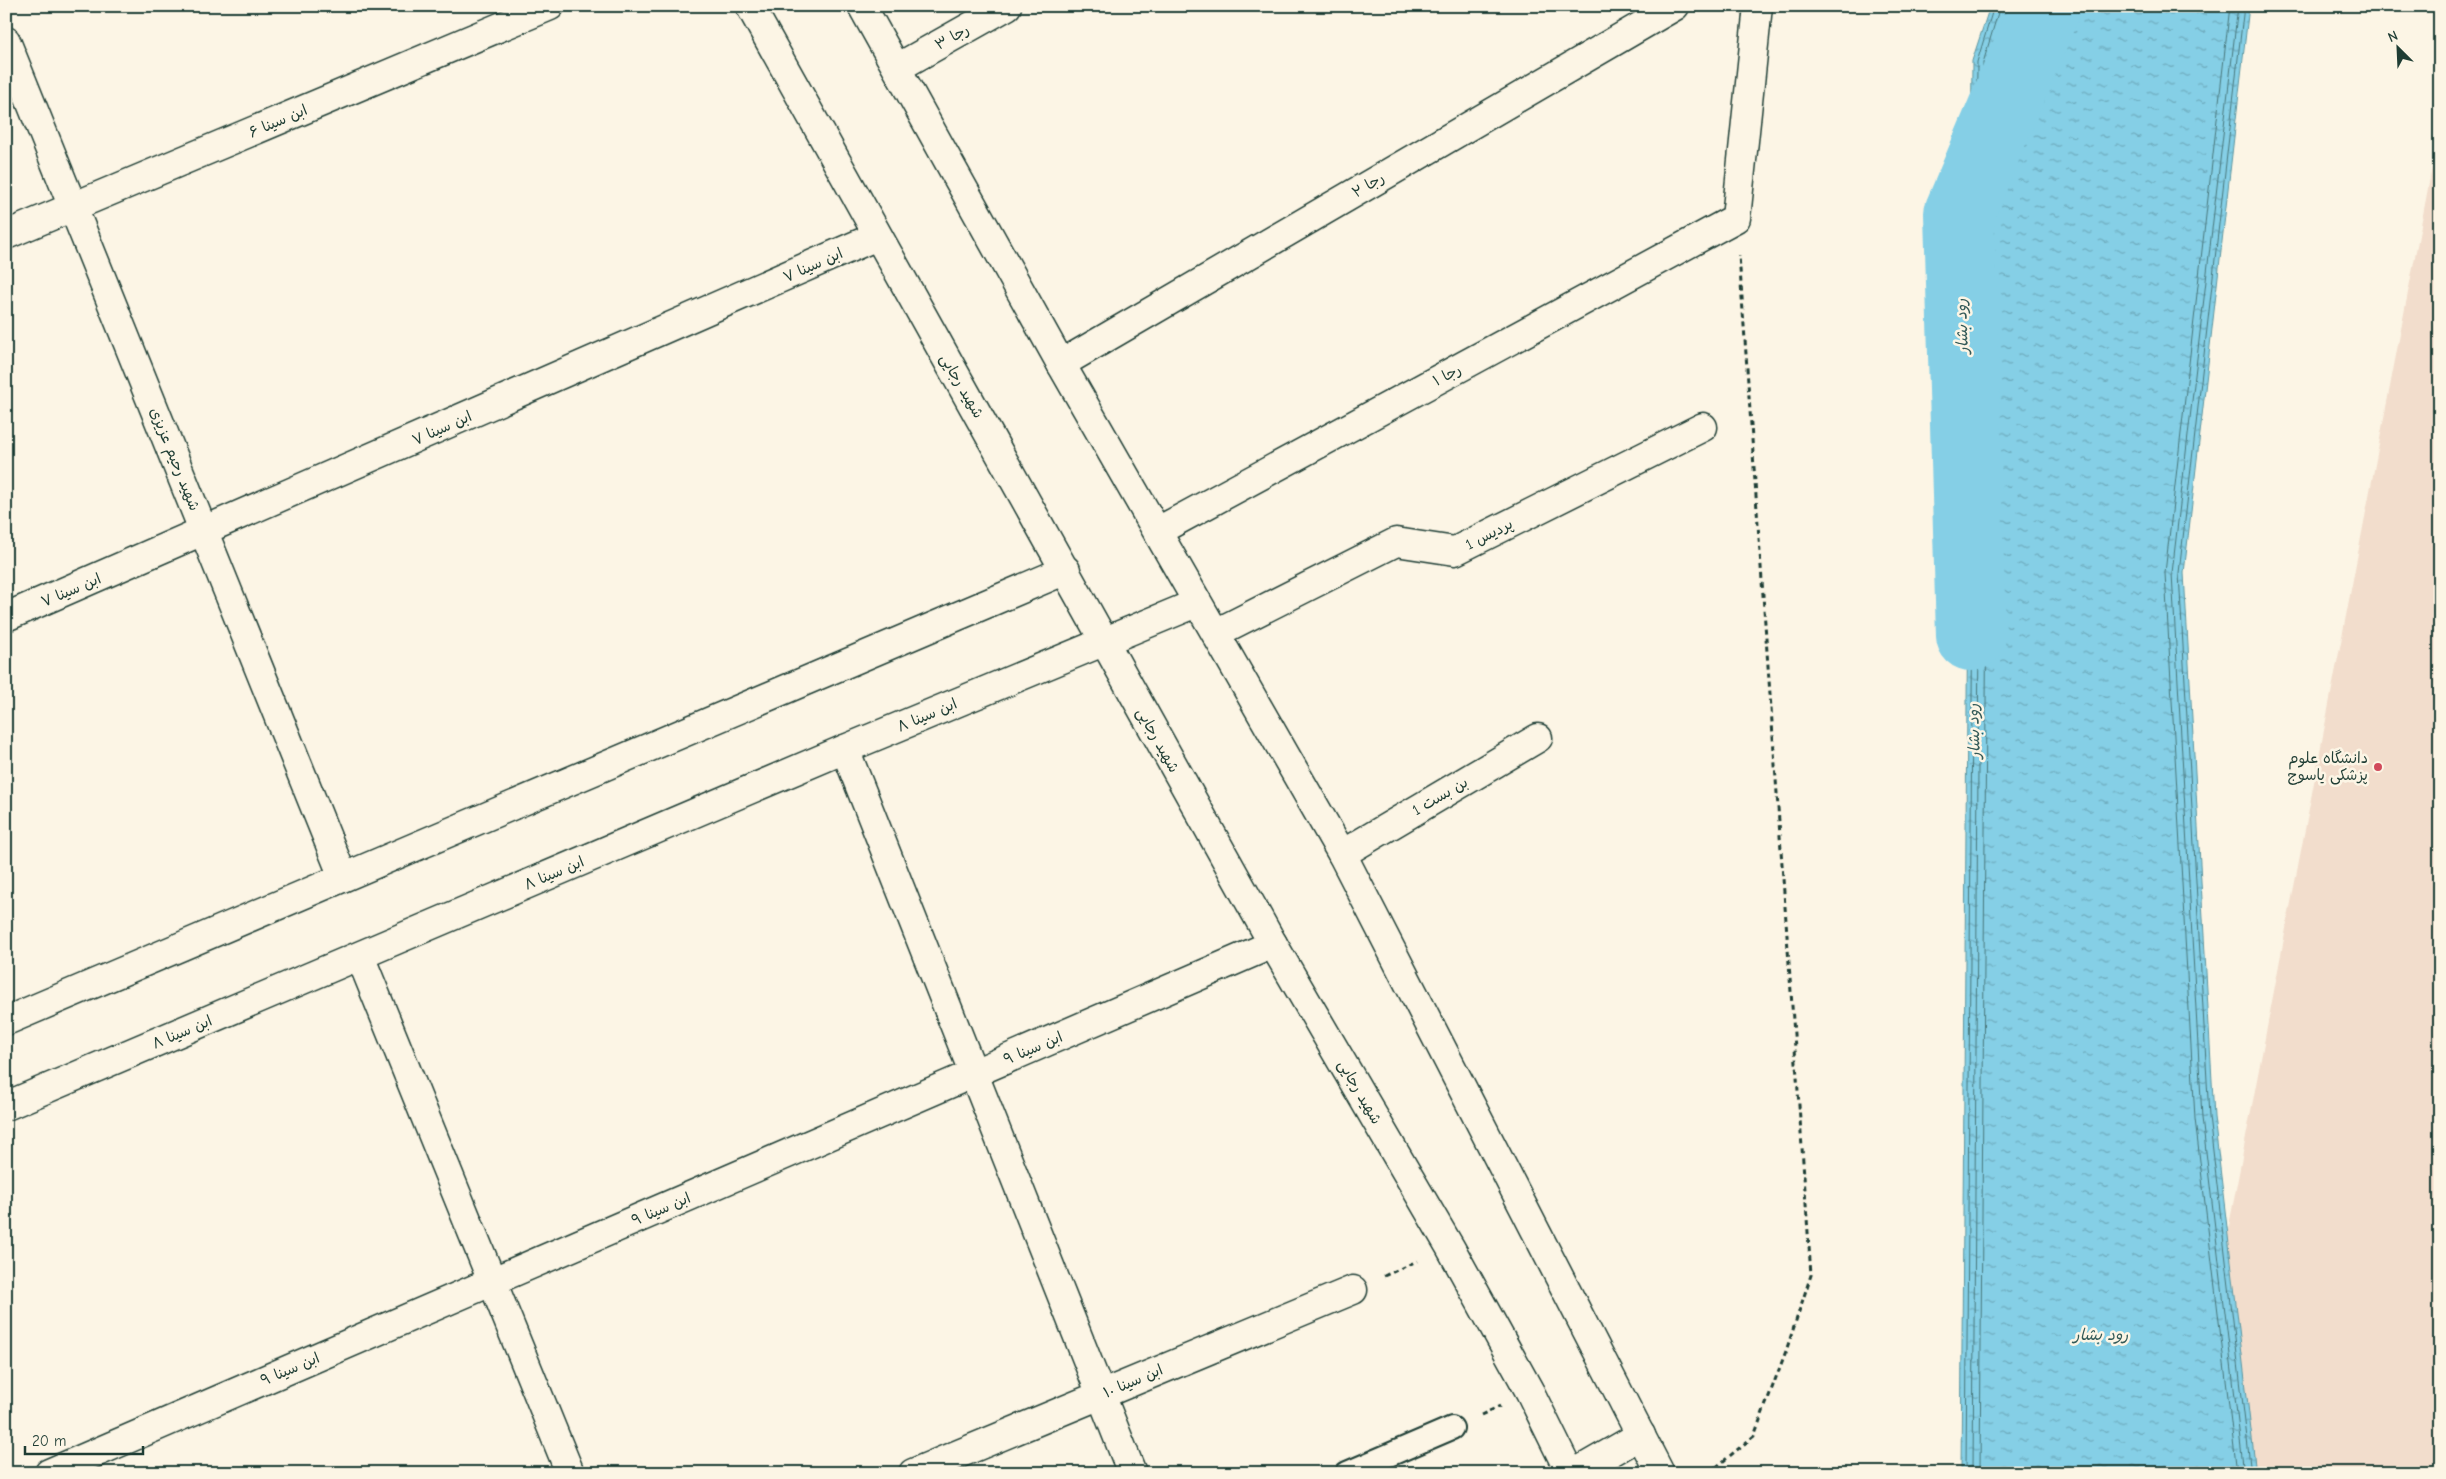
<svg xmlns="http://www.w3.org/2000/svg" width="2446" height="1479" font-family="'Comic Neue','Playpen Sans Arabic',sans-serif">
<defs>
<pattern id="water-ripples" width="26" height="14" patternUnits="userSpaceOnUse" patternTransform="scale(1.25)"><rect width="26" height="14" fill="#85cfe6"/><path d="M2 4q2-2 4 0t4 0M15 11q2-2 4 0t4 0" fill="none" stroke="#6ca9bb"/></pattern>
</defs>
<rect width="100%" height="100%" fill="#fcf5e5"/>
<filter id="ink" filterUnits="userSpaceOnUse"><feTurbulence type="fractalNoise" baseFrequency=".02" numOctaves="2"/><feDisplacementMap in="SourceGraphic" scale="10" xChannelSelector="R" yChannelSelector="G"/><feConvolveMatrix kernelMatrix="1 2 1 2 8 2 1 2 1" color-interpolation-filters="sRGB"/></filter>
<g filter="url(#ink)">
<polygon fill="#f2ddcc" points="2440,126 2440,1473 2214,1473 2194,1408"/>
<polygon fill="url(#water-ripples)" stroke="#5c959f" points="1990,6 2249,6 2184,573 2214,1117 2256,1473 1961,1473 1972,61"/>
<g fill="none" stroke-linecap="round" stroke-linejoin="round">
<g stroke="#48777b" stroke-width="1">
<polyline points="2230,6 2165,573 2195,1119 2237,1473"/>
<polyline points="2238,6 2172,573 2202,1118 2244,1473"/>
<polyline points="2244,6 2179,573 2209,1117 2251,1473"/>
<polyline points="1966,1473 1977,62 1994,6"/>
<polyline points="1973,1473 1983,63 2000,6"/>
<polyline points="1980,1473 1991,65 2008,6"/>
</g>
<polyline stroke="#85cfe6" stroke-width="70" points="1971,636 1959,213 2046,6"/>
<g stroke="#1f3d34" stroke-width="26">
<polyline id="service" points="1347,1473 1452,1428"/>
</g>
<g stroke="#1f3d34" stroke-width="31">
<g id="minor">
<polyline points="6,41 343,877"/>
<polyline points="897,68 1007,6"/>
<polyline points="6,235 550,6"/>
<polyline points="1061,364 1675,6"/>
<polyline points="1158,531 1736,218 1758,6"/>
<polyline points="6,617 877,236"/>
<polyline points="1216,633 1396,542 1455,551 1703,427"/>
<polyline points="845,749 1132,1473"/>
<polyline points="1342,854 1538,738"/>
<polyline points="360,956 570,1473"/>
<polyline points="6,1021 1066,570"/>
<polyline points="6,1106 845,749 1197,603"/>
<polyline points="49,1473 1273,944"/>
<polyline points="913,1473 1353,1290"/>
</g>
</g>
<g stroke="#1f3d34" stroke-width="31">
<g id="secondary">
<polyline points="750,6 1273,944 1450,1247 1530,1392 1570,1473"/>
<polyline points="862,6 1061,364 1342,854 1660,1473"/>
<polyline points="1575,1473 1641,1435"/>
</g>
</g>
<g stroke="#1f3d34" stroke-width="3" stroke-dasharray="5 4" stroke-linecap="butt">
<polyline points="1384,1276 1417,1261"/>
<polyline points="1481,1415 1500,1406"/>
<polyline points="1709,1473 1754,1436 1786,1351 1811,1275 1739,255"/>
</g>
<use href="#service" stroke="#fcf5e5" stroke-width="22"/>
<use href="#minor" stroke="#fcf5e5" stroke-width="28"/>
<use href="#secondary" stroke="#fcf5e5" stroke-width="28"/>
</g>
</g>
<circle fill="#d1495b" stroke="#fcf5e5" stroke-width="2" cx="2378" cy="767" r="5"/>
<g text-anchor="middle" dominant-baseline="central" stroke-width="5" stroke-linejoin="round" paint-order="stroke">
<g font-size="15" fill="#1f3d34" stroke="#fcf5e5">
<text transform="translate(952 37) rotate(-29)">رجا ۳</text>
<text transform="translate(278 121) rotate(-23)">ابن سینا ۶</text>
<text transform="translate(1368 185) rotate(-30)">رجا ۲</text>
<text transform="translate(813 265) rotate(-24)">ابن سینا ۷</text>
<text transform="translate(1447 375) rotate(-28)">رجا ۱</text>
<text transform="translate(962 386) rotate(60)">شهید رجایی</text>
<text transform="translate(442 428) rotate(-24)">ابن سینا ۷</text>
<text transform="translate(175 459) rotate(68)">شهید رحیم عزیزی</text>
<text transform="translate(1489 534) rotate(-27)">پردیس 1</text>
<text transform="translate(71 590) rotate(-23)">ابن سینا ۷</text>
<text transform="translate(927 715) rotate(-23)">ابن سینا ۸</text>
<text transform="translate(1158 740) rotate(61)">شهید رجایی</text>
<text transform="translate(1440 796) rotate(-30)">بن بست 1</text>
<text transform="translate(554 873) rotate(-23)">ابن سینا ۸</text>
<text transform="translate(182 1032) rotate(-23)">ابن سینا ۸</text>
<text transform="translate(1033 1048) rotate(-23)">ابن سینا ۹</text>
<text transform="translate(1360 1092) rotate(60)">شهید رجایی</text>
<text transform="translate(661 1209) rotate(-23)">ابن سینا ۹</text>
<text transform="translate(290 1369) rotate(-23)">ابن سینا ۹</text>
<text transform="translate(1133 1381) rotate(-23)">ابن سینا ۱۰</text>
</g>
<g font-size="15" fill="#1f3d34" stroke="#fcf5e5" text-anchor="end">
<text x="2368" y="758">دانشگاه علوم<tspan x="2368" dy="17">پزشکی یاسوج</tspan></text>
</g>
<g font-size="16" font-style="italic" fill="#335a58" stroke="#fcf5e5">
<text transform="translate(1962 326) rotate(-92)">رود بشار</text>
<text transform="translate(1974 731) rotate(-92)">رود بشار</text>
<text x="2101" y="1335">رود بشار</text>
</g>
</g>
<rect width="2446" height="1479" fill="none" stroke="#fcf5e5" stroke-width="25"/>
<rect x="12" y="12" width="2421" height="1454" fill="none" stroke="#1f3d34" stroke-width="2" filter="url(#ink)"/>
<g transform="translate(2398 48) rotate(336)" stroke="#fcf5e5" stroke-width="4" paint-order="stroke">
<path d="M0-4L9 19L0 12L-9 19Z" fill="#1f3d34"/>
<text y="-8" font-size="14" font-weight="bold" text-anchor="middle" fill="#1f3d34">N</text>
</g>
<path d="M25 1446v8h118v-8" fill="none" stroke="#1f3d34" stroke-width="2.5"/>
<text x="32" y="1446" font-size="15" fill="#1f3d34" stroke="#fcf5e5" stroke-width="4" paint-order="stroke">20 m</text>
</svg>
